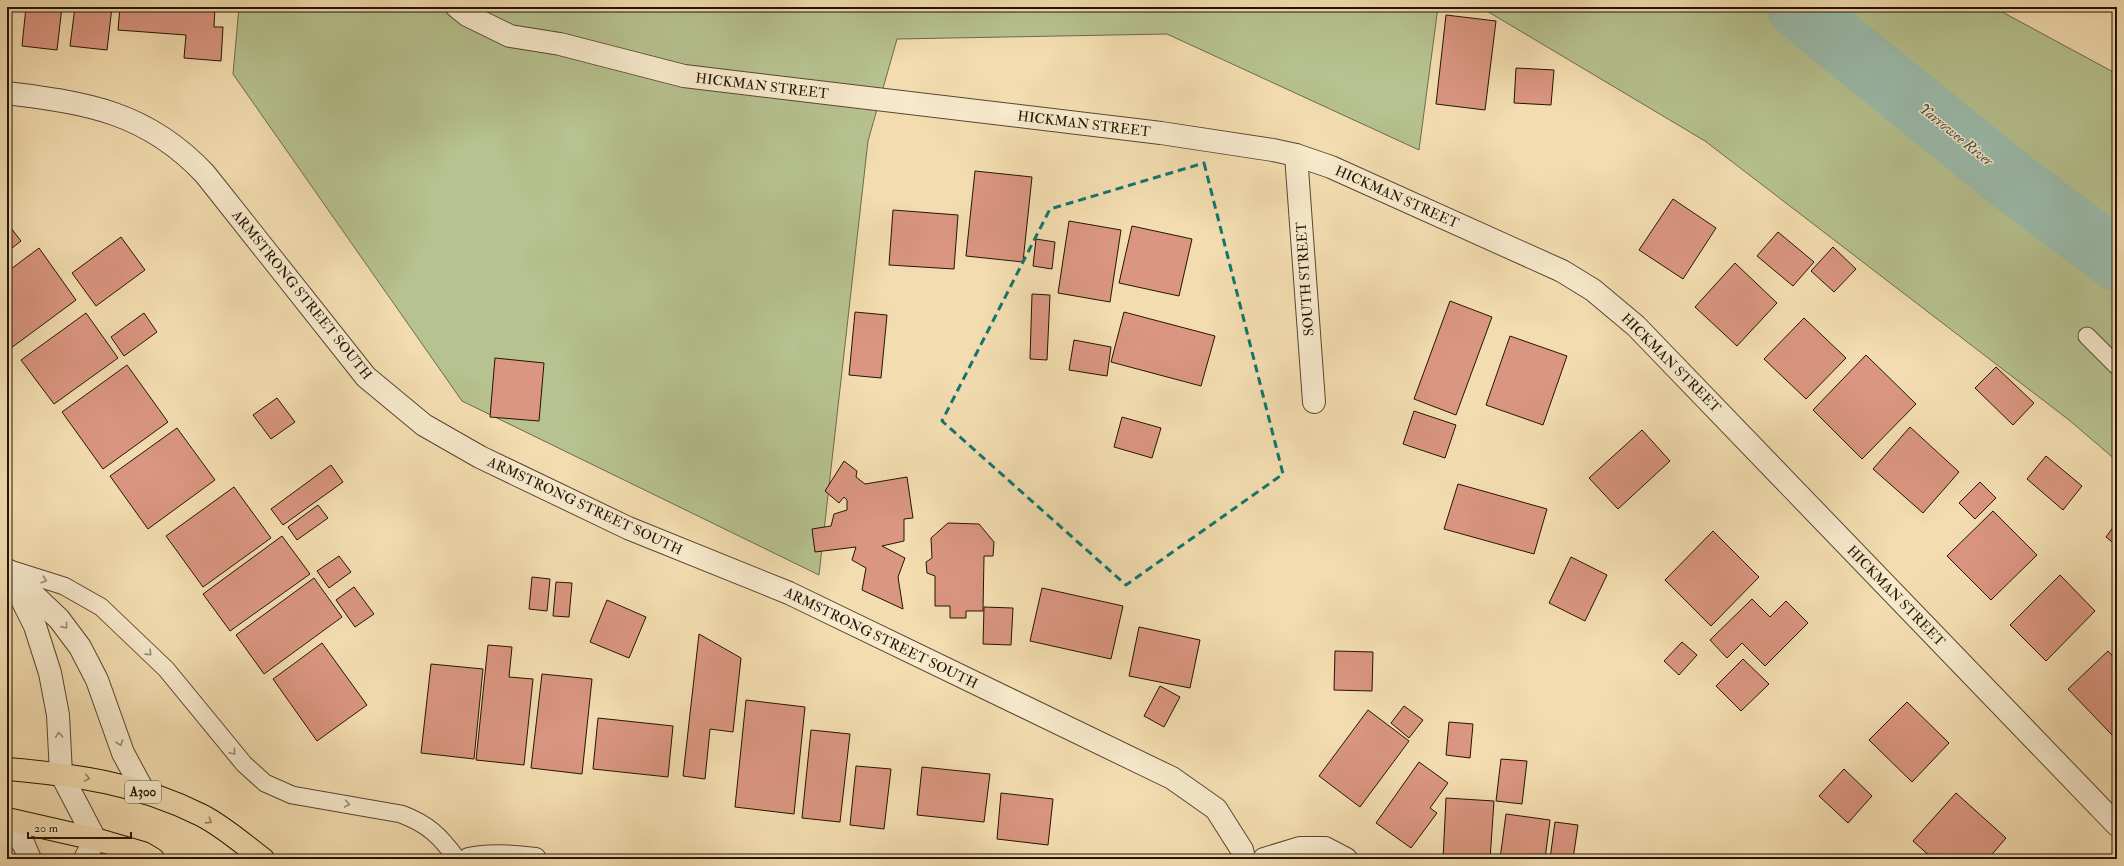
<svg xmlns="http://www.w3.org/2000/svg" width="2124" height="866" font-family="'IM FELL Double Pica',serif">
<rect width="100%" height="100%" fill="#f3ddb0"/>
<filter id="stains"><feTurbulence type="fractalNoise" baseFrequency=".005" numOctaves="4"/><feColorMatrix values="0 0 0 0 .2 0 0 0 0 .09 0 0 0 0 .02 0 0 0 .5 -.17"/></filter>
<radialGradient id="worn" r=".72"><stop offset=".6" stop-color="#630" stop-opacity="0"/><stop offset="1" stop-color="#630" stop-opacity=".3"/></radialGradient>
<g fill="#b6c28f" stroke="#6d6b4a">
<polygon points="239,7 1438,7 1419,150 1167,34 897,39 868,141 819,575 462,401 233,74"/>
<polygon points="1480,7 1993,7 2117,74 2117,461 2069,420 1705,141"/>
</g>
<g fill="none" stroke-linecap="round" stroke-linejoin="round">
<polyline stroke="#9bbcac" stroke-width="62" points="1797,7 2013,182 2117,260"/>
</g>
<g fill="#da9680" stroke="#241404">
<polygon points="7,7 11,7 7,41"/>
<polygon points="26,7 62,7 57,50 22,46"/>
<polygon points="75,7 112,7 107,50 70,46"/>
<polygon points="120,7 215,7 214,27 223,27 221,61 184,58 186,35 118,30"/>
<polygon points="1446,15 1496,21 1485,110 1436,104"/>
<polygon points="1516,68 1554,70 1551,105 1514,103"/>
<polygon points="975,171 1032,177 1023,262 966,256"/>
<polygon points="1673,199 1716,228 1683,279 1639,250"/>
<polygon points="893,210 958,215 954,269 889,265"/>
<polygon points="1069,221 1121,230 1110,302 1058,293"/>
<polygon points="7,223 21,241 7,252"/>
<polygon points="1132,226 1192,239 1179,296 1119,283"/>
<polygon points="1778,232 1814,262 1793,286 1757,256"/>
<polygon points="121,237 145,270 96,306 72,273"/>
<polygon points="1036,239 1055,242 1052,269 1033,266"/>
<polygon points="1833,247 1856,269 1834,292 1811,271"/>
<polygon points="39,248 76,300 7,351 7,272"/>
<polygon points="1735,263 1777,303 1737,346 1695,307"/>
<polygon points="1032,294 1050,295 1047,360 1030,359"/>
<polygon points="1450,301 1492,317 1456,415 1414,399"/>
<polygon points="855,312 887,315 881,378 849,375"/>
<polygon points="1124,312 1215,336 1201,386 1111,362"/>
<polygon points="86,313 118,358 54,404 21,360"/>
<polygon points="144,313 157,332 124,356 111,337"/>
<polygon points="1804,318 1846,358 1806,399 1764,359"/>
<polygon points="1510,336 1567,356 1543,425 1486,405"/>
<polygon points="1074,340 1111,347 1107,376 1069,370"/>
<polygon points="1866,355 1916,404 1862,459 1813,410"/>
<polygon points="495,358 544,363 539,421 490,417"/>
<polygon points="127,365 168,422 103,469 62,412"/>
<polygon points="1996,367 2034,403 2013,425 1975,388"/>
<polygon points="277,398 295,422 271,439 253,415"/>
<polygon points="1414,411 1456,425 1445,458 1403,444"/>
<polygon points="1122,417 1161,428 1152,458 1114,447"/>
<polygon points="1910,427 1959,472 1923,513 1873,469"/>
<polygon points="177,428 215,480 148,529 110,476"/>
<polygon points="1642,430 1670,461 1618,509 1589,478"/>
<polygon points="2046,456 2082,486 2063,510 2027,479"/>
<polygon points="844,461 857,471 856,477 865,484 907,477 913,518 904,519 904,541 882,546 905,558 898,577 903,609 862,590 866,568 852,560 856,547 815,552 812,529 831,526 834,514 847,510 847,500 844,497 839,503 825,491"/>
<polygon points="331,465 343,482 283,525 271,509"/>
<polygon points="1980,482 1996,498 1975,519 1959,503"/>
<polygon points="1458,484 1547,509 1534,554 1444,529"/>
<polygon points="234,487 271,538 203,587 166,536"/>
<polygon points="318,505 328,518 297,540 288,527"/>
<polygon points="1993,511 2037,555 1991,600 1947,556"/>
<polygon points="2117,522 2117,546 2106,537"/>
<polygon points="948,523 979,524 994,542 993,556 984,556 983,611 966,611 966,618 950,618 950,606 935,606 935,576 927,573 926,562 932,558 931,538"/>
<polygon points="1713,531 1759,577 1711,626 1665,580"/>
<polygon points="282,536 310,574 230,631 203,594"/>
<polygon points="339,556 351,572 329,588 317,571"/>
<polygon points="1571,557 1607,575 1585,621 1549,603"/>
<polygon points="2060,575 2095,611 2046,661 2010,625"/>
<polygon points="532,577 550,579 547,611 529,609"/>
<polygon points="314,578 342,617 264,674 236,635"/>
<polygon points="556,582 572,583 569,617 553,616"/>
<polygon points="354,587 374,614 355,627 336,600"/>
<polygon points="1042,588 1123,606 1111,659 1030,641"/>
<polygon points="1752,599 1770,617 1786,601 1808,623 1765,666 1742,643 1727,658 1710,640"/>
<polygon points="607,600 646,617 629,658 590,642"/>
<polygon points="984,607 1013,608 1011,645 983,644"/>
<polygon points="1139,627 1200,640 1190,688 1129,676"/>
<polygon points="699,634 741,658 733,732 710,729 705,779 683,776"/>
<polygon points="1682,642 1697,655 1679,675 1664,661"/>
<polygon points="322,643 367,705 317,741 273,679"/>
<polygon points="488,645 512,647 509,677 533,679 524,765 476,760"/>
<polygon points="1335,651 1373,652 1372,691 1334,690"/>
<polygon points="2108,651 2117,661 2117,730 2112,735 2068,689"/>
<polygon points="1743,659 1769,684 1741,711 1716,686"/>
<polygon points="431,664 483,669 474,759 421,753"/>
<polygon points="542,674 592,679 582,774 531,768"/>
<polygon points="1160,686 1180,697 1164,727 1144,716"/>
<polygon points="746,700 805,707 794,814 735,807"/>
<polygon points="1907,702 1949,743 1912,782 1869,740"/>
<polygon points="1404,706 1423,720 1409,738 1391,723"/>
<polygon points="1368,710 1409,741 1360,807 1319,776"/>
<polygon points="598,718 673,726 668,777 593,769"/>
<polygon points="1449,722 1473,724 1470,758 1446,755"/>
<polygon points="811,730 850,734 840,822 802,818"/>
<polygon points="1501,759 1527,761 1522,804 1496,801"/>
<polygon points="1419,762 1448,783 1430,808 1437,813 1411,848 1376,823"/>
<polygon points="856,766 891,769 884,829 850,825"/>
<polygon points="922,767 990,774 984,822 917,815"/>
<polygon points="1844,769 1872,796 1848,823 1819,796"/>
<polygon points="1001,793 1053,799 1048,845 997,839"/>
<polygon points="1956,793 2006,838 1988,859 1933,859 1913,841"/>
<polygon points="1446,798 1494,801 1490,859 1443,859"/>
<polygon points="1506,814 1550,820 1545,859 1500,859"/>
<polygon points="1555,822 1578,825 1573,859 1550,859"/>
</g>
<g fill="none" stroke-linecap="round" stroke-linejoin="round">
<g stroke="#58462f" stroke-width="19">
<g id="lane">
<polyline points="2087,336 2117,366"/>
<path d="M7,568L64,586L101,607L166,669L244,764L265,783L292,795L401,814C428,824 440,836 457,859"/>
</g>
</g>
<g stroke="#58462f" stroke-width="24">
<g id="street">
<polyline points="457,7 467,15 510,36 560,44 684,76 1161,133 1273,150 1296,155 1331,167 1562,271 1593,290 1636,326 2117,825"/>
<path d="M7,93C87,103 147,112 205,174L366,377L424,425L480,457L628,528L789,593L1172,778L1216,809L1242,850L1244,859"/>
<polyline points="1296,155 1314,402"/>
<polyline points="7,570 35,626 50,673 58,715 61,774 95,839 85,859"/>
<polyline points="18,580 59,619 80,647 97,680 123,753 144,792"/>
<polyline points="7,822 24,845 30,859"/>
<path d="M469,859C490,854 513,856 535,859"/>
<polyline points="1264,859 1300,848 1325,848 1346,859"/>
</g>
</g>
<g stroke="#241404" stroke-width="24">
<g id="highway">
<path d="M7,769C76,775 137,783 201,815C223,826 243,844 263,859"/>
<polyline points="7,819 95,839 143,853 153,859"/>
</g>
</g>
<use href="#lane" stroke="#f7e9cc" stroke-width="17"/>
<use href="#street" stroke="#f7e9cc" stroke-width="22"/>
<use href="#highway" stroke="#f3ddb0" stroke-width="22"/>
</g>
<defs><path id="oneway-chevron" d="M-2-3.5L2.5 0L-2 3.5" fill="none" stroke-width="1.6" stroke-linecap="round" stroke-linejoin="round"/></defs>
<g stroke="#988972">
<use href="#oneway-chevron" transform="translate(44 580) rotate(18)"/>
<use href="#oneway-chevron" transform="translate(65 626) rotate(51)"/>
<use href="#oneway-chevron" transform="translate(149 653) rotate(44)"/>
<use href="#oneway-chevron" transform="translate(59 735) rotate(-93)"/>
<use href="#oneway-chevron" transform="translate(120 743) rotate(71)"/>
<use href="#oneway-chevron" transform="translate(233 752) rotate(50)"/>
<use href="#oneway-chevron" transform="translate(347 804) rotate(10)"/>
</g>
<g stroke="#968363">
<use href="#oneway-chevron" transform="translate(87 778) rotate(10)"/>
<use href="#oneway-chevron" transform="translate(209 821) rotate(33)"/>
</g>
<path fill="none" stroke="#0f766e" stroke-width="3" stroke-dasharray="8 5" stroke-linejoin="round" d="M1204,163L1283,474L1126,585L942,421L1050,209Z"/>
<g text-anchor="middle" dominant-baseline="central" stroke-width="3" stroke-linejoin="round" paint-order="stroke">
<rect fill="#f7e9cc" stroke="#635440" stroke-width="1" x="125" y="781" width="36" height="22" rx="3"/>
<g font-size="13" font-weight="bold" fill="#241404">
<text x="143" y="792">A300</text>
</g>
<g font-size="14" fill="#241404" stroke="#f7e9cc">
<text transform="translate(762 86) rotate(7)">HICKMAN STREET</text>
<text transform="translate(1084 124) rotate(7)">HICKMAN STREET</text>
<text transform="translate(1397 197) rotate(24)">HICKMAN STREET</text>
<text transform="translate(1305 279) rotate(-94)">SOUTH STREET</text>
<text transform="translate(302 295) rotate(51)">ARMSTRONG STREET SOUTH</text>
<text transform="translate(1671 363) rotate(45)">HICKMAN STREET</text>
<text transform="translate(585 506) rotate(25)">ARMSTRONG STREET SOUTH</text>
<text transform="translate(1896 596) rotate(46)">HICKMAN STREET</text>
<text transform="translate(881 638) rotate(26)">ARMSTRONG STREET SOUTH</text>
</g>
<g font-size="15" font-style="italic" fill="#4e4f3f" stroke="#f7e9cc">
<text transform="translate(1956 135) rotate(39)">Yarrowee River</text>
</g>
</g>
<rect width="2124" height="866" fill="none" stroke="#f3ddb0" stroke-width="24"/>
<rect x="8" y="8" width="2108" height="850" fill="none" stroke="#241404" stroke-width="2"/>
<rect x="12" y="12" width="2100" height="842" fill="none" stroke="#241404"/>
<path d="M28 832v6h103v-6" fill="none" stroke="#241404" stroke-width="2"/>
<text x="34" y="832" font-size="12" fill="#241404" stroke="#f7e9cc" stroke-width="3" paint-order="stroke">20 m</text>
<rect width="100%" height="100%" filter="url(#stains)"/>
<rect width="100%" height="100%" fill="url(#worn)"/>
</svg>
